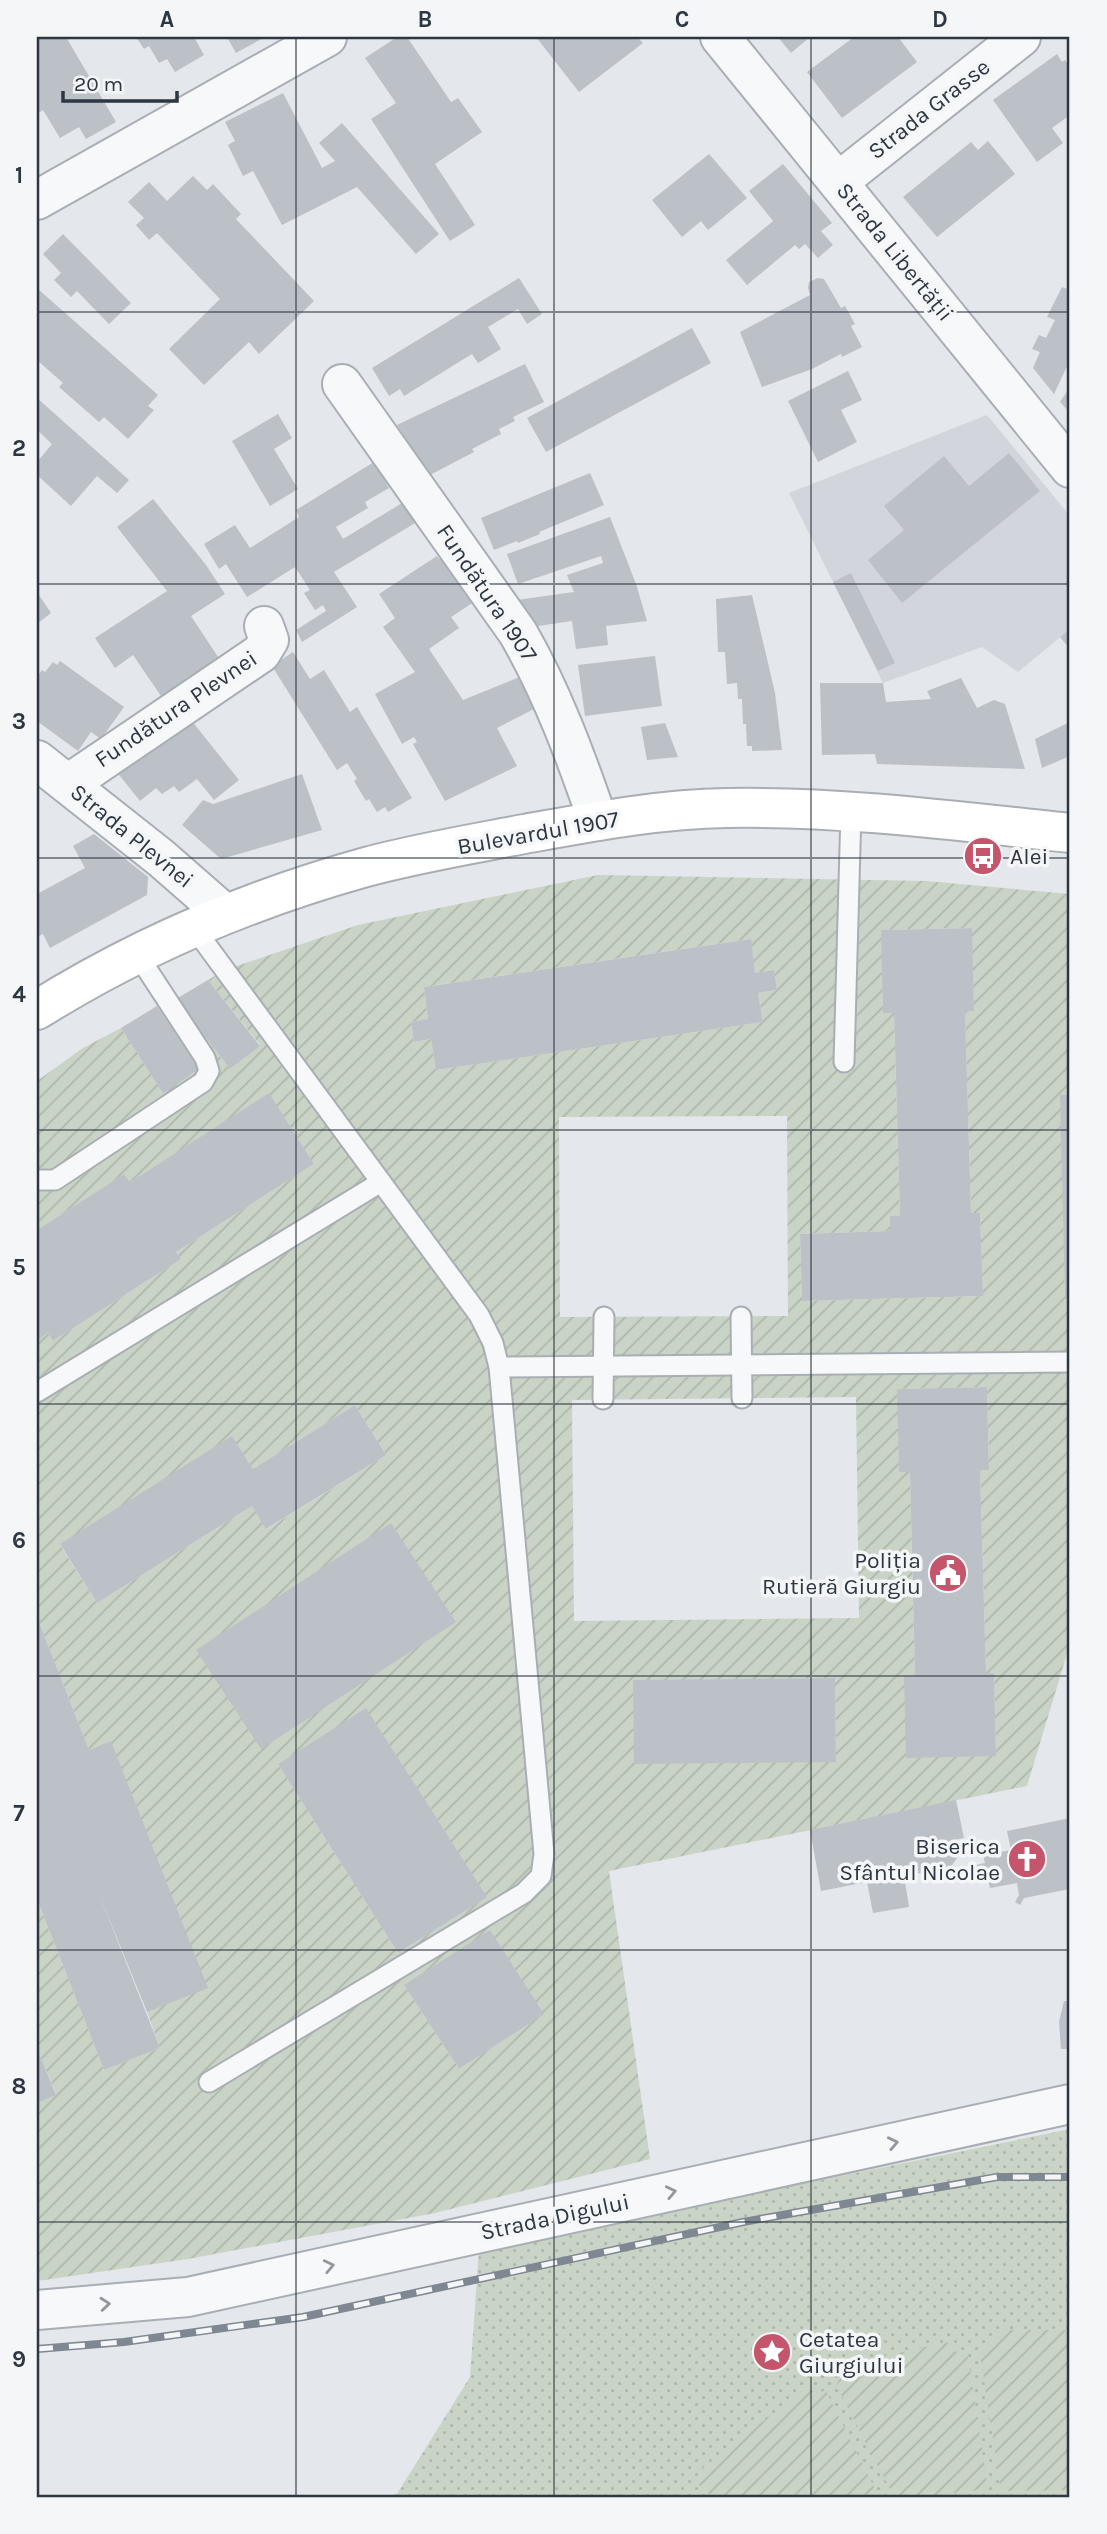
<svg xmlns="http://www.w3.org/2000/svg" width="1107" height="2534" font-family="Karla,sans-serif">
<defs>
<pattern id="grass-dots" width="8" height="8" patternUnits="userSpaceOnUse" patternTransform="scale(1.75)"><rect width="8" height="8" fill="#cad4c6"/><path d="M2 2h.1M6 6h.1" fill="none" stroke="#aeb7ab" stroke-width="1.8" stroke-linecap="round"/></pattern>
<pattern id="garden-furrows" width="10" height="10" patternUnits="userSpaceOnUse" patternTransform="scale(1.75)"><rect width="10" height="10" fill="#cad4c6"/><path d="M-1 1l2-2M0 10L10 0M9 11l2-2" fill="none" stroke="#aeb7ab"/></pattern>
</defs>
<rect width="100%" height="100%" fill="#e4e7eb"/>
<polygon fill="#d2d6dc" points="987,415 1070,516 1070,629 1018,672 982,647 883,683 789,493"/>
<polygon fill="url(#grass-dots)" points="1070,2129 1070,2497 388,2497 397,2494 470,2377 479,2250"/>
<g fill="url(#garden-furrows)" fill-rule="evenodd">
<path d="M598,875L926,881L1070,894V1095H1061L1065,1299H1070V1644L1027,1786L609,1871L650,2159L435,2213L188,2259L37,2281V2103L56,2094L37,2048V1899L104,2070L160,2048L147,2012L110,1742L89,1750L37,1617V1340L48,1333L53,1341L181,1259L176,1252L314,1164L269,1094L130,1182L124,1174L37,1230V1081L83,1048L121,1028L163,1092L199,1068L157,1006L176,999L230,1069L260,1045L208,980L225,970L358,925ZM971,928L974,1010L965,1011L971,1213L980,1214L983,1296L802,1301L800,1234L890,1231V1217L900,1216L894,1013H883L882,930ZM750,939L755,973L774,970L777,990L758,993L763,1022L436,1070L431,1039L414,1042L411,1022L428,1019L424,987ZM787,1116L788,1316L560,1317L559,1117ZM987,1387L989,1469L980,1470L986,1673H994L996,1756L904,1676L915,1675L910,1472H899L898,1389ZM856,1397L859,1618L574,1621L572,1400ZM355,1405L386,1455L267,1529L252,1506L97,1603L60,1545L232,1437L253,1469ZM835,1678L836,1761L633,1681ZM366,1709L486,1897L398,1953L278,1764ZM404,1985L543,2014L459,2069Z"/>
<polygon points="996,2330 1070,2330 1070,2490 1001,2491 980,2354 989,2348"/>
<polygon points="947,2342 952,2350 968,2356 988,2489 919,2497 894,2497 836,2385 843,2374 844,2365"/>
<polygon points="806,2388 816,2392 826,2391 879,2497 712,2497 698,2484 702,2478 703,2468"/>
</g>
<g fill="#bcc1c7">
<polygon points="37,37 66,37 116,122 86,139 79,127 60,138 43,110 37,114"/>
<polygon points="136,37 194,37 204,55 175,72 167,59 159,63 149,46 144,49"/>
<polygon points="227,37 265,37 236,53"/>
<polygon points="397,37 407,37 451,102 458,98 482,132 435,164 475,225 450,241 371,119 396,103 365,58"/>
<polygon points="536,37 637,37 643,43 579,92"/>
<polygon points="778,37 810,37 791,53"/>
<polygon points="854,37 898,37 917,62 842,118 807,72"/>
<polygon points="1057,54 1062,62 1065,60 1070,68 1070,115 1052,128 1063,143 1037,162 993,100"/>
<polygon points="283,93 322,168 335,161 319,143 342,123 439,234 416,254 357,187 282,225 253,171 243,176 228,145 235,141 225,122"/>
<polygon points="988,141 1015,174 937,237 903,197 971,142 978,150"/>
<polygon points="709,154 747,198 708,230 701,221 682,237 652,200"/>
<polygon points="783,164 832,223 821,231 833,245 818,258 805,244 799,249 795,245 747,285 726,260 773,221 749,191"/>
<polygon points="193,176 207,190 213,184 241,214 236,219 314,301 259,354 249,342 204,385 169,349 220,299 157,233 149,240 136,225 144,218 128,202 149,182 167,201"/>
<polygon points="63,234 131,303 109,324 77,291 71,297 54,280 61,273 43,254"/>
<polygon points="519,278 542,314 527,324 518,309 488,327 501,349 478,363 472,354 404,396 400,389 389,396 372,368"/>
<polygon points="818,278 824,279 841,308 845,306 855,324 851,326 862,347 842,357 841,354 812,369 762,387 740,332 810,295 808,288 809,282"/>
<polygon points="1062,287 1070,290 1070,360 1054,394 1033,368 1040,352 1032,349 1039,335 1046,338 1055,320 1047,317"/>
<polygon points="38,289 158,395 148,406 154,410 128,439 104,417 99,422 59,387 63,383 37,360"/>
<polygon points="692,328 711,363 546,452 527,418"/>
<polygon points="525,364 544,402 513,417 515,421 499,429 501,434 472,449 474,452 430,475 397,425"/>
<polygon points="848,371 862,400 841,410 857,442 818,462 788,401"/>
<polygon points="1070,387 1070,413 1060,402"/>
<polygon points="37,398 129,480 117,493 97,476 71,506 37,475 37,462 52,444 37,430"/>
<polygon points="278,414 292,438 274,449 298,489 270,506 232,441"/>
<polygon points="1009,453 1040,491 902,603 868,560 904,530 884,506 944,456 969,486"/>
<polygon points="374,462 389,488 365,502 368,508 336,527 343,539 407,500 420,520 334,572 357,607 302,642 296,630 326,611 323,605 315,610 304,593 310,590 295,567 247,597 226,564 219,569 204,544 235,525 250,548 299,517 296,510"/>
<polygon points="590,473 604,505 539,532 540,534 518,543 517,541 494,550 481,518"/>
<polygon points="153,499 206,565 225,594 191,616 220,660 161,696 133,655 115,668 95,638 167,591 117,527"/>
<polygon points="610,517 636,584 647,621 606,626 608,645 576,649 572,621 531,627 517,600 574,592 567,575 603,563 601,556 518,584 507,554"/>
<polygon points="437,556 439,559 444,556 480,598 451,617 459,628 429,649 463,700 527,674 538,700 532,703 534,709 497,728 517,766 445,801 413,744 417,742 414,737 402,744 375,694 415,672 383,627 395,618 379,594"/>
<polygon points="851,573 895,663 878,671 833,582"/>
<polygon points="37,592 51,613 37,624"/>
<polygon points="752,595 775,693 782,750 752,751 752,746 747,746 746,724 743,724 742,699 738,699 737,683 727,684 725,652 718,652 716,599"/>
<polygon points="1070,629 1070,649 1060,637"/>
<polygon points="293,652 310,679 324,670 350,712 357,707 412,798 388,812 385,807 377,812 369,799 366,801 354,781 357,779 347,763 337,770 272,666"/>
<polygon points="655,656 662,706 585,716 578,665"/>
<polygon points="60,661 124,707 101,739 91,732 78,751 37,721 37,677 42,670 45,672 53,662 57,665"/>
<polygon points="961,678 977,708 994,700 1005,704 1025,769 877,764 875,754 822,755 820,683 883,683 886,702 931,699 927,691"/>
<polygon points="187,715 239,780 214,800 197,779 179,792 174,786 162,794 156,788 140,801 116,771"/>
<polygon points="1070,722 1070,756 1042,768 1035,739"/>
<polygon points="665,723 678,757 647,760 641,727"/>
<polygon points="302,774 322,830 221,859 182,825 203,800 213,804"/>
<polygon points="94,834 148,877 147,895 50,948 43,934 37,937 37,894 85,868 73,846"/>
<polygon points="972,928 974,1011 965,1011 971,1213 980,1213 983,1296 802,1301 800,1234 890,1231 890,1216 900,1216 894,1013 883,1013 881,930"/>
<polygon points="751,939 755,973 774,970 777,990 758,993 763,1022 436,1070 431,1039 414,1042 411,1022 428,1019 424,987"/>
<polygon points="208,980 260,1046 230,1069 176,999"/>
<polygon points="157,1006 199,1069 163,1093 121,1028"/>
<polygon points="269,1093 314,1164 176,1252 181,1259 53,1341 48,1333 37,1340 37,1230 124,1174 130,1182"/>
<polygon points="1060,1095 1070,1095 1070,1299 1065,1299"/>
<polygon points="987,1387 989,1470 980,1470 986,1673 994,1673 996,1756 906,1758 904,1676 915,1675 910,1472 899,1472 897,1389"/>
<polygon points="355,1405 386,1455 266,1529 252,1506 97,1603 60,1544 232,1436 253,1469"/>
<polygon points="391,1523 456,1622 261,1749 196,1650"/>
<polygon points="37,1617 89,1750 111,1741 208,1988 147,2012 97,1889 160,2048 104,2070 37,1899"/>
<polygon points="835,1678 836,1762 634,1764 633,1680"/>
<polygon points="366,1708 487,1897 398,1953 278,1764"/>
<polygon points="956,1800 964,1838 954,1840 959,1855 950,1868 904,1876 909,1907 873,1913 867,1882 821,1891 810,1830"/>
<polygon points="1070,1818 1070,1889 1024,1898 1020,1905 1015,1902 1019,1895 1017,1883 990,1888 988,1879 979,1880 976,1865 985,1863 983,1855 1011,1850 1007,1831"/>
<polygon points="490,1930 544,2014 459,2069 404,1985"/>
<polygon points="1064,2001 1070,2001 1070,2049 1061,2049 1059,2022"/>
<polygon points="37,2048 56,2095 37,2103"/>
</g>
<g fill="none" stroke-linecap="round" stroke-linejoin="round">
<g stroke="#a9aeb5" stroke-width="23">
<g id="service">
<polyline points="194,928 479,1315 493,1343 499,1367 544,1854 541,1876 524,1893 209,2082"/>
<polyline points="844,1062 851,811"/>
<polyline points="37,1180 55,1180 203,1082 209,1071 205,1058 137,954"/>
<polyline points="741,1317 742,1398"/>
<polyline points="499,1367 1070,1362"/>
<polyline points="37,1392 381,1182"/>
<polyline points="603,1399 604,1317"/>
</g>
</g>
<g stroke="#a9aeb5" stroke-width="42">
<g id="minor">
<polyline points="838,182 1021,37"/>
<polyline points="37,200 327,37"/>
<path d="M342,384L518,633C552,692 576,757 598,821"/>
<polyline points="37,760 161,858 225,914"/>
<polyline points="68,784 261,653 269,640 264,626"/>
</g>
</g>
<g stroke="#a9aeb5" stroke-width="42">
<g id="tertiary">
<polyline points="720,37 1070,468"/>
<polyline points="37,2310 188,2297 1070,2104"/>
</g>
</g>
<g stroke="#a9aeb5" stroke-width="42">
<path id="secondary" d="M37,1010C138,947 251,899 366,867C418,853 472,844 524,834C591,822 659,809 727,808C842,806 956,821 1070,833"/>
</g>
<use href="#service" stroke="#f7f8f9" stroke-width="19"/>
<use href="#minor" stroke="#f7f8f9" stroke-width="38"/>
<use href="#tertiary" stroke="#f7f8f9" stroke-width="38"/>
<use href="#secondary" stroke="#fff" stroke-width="38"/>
<g stroke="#7f8793" stroke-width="8">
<polyline id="rail" points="37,2349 124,2342 303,2317 743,2222 997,2177 1070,2177"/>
</g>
<use href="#rail" stroke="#f4f6f8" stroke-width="5" stroke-dasharray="16" stroke-linecap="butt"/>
</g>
<defs><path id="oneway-chevron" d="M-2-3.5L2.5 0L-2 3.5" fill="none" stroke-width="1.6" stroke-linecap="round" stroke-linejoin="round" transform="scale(1.75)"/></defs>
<g stroke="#92979e">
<use href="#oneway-chevron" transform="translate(893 2143) rotate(-12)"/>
<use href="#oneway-chevron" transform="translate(671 2192) rotate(-12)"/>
<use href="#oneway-chevron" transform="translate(329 2266) rotate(-12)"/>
<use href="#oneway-chevron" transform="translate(105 2304) rotate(-5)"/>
</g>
<path fill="none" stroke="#2d3642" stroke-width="2" stroke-opacity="0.55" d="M296,37V2497M554,37V2497M811,37V2497M37,312H1070M37,584H1070M37,858H1070M37,1130H1070M37,1404H1070M37,1676H1070M37,1950H1070M37,2222H1070"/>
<defs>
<g id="bus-disc" transform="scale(2.0125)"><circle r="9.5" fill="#c4556b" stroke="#f4f6f8"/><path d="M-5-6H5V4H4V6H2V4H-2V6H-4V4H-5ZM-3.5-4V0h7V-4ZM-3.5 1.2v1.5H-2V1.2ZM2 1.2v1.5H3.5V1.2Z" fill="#fff"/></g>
<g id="civic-disc" transform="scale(2.0125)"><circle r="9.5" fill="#c4556b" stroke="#f4f6f8"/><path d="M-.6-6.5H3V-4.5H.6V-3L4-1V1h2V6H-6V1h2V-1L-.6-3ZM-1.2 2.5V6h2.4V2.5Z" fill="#fff"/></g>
<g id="church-disc" transform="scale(2.0125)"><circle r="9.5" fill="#c4556b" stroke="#f4f6f8"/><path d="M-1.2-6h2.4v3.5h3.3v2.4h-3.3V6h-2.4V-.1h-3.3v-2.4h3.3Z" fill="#fff"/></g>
<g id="sight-disc" transform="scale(2.0125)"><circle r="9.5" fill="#c4556b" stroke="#f4f6f8"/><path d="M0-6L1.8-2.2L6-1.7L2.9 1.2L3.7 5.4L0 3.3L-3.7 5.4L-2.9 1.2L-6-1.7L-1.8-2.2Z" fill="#fff"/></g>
</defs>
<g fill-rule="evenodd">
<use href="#bus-disc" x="983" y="856"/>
<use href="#civic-disc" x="948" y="1573"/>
<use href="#church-disc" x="1027" y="1859"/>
<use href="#sight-disc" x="772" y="2352"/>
</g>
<g text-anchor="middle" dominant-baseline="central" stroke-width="7" stroke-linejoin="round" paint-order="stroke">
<g font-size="23" fill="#2d3642" stroke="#f4f6f8">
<text transform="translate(929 109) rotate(-38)">Strada Grasse</text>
<text transform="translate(895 252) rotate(51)">Strada Libertății</text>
<text transform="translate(487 593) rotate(56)">Fundătura 1907</text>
<text transform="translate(176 709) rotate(-34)">Fundătura Plevnei</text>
<text transform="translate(538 833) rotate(-10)">Bulevardul 1907</text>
<text transform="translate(132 836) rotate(39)">Strada Plevnei</text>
<text transform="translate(555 2217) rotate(-12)">Strada Digului</text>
</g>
<g font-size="23" fill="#2d3642" stroke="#f4f6f8" text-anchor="start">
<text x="1010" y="856">Alei</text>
<text x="921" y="1560" text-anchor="end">Poliția<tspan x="921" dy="26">Rutieră Giurgiu</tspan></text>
<text x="1000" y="1846" text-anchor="end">Biserica<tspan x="1000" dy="26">Sfântul Nicolae</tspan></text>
<text x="799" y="2339">Cetatea<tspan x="799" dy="26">Giurgiului</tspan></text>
</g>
</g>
<rect width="1107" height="2534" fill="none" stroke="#f4f6f8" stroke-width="77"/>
<path d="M63 91v10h114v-10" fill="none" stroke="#2d3642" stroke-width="3.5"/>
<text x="74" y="91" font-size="21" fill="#2d3642" stroke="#f4f6f8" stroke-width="5" paint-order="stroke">20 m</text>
<rect x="38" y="38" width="1030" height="2458" fill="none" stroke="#2d3642" stroke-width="2.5"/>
<g font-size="23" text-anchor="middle" font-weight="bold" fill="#2d3642">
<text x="167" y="27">A</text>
<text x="425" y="27">B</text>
<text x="682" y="27">C</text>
<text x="940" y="27">D</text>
<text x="19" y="183">1</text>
<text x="19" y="456">2</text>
<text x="19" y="729">3</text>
<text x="19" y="1002">4</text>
<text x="19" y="1275">5</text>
<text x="19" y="1548">6</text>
<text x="19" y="1821">7</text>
<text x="19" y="2094">8</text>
<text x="19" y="2367">9</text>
</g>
</svg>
